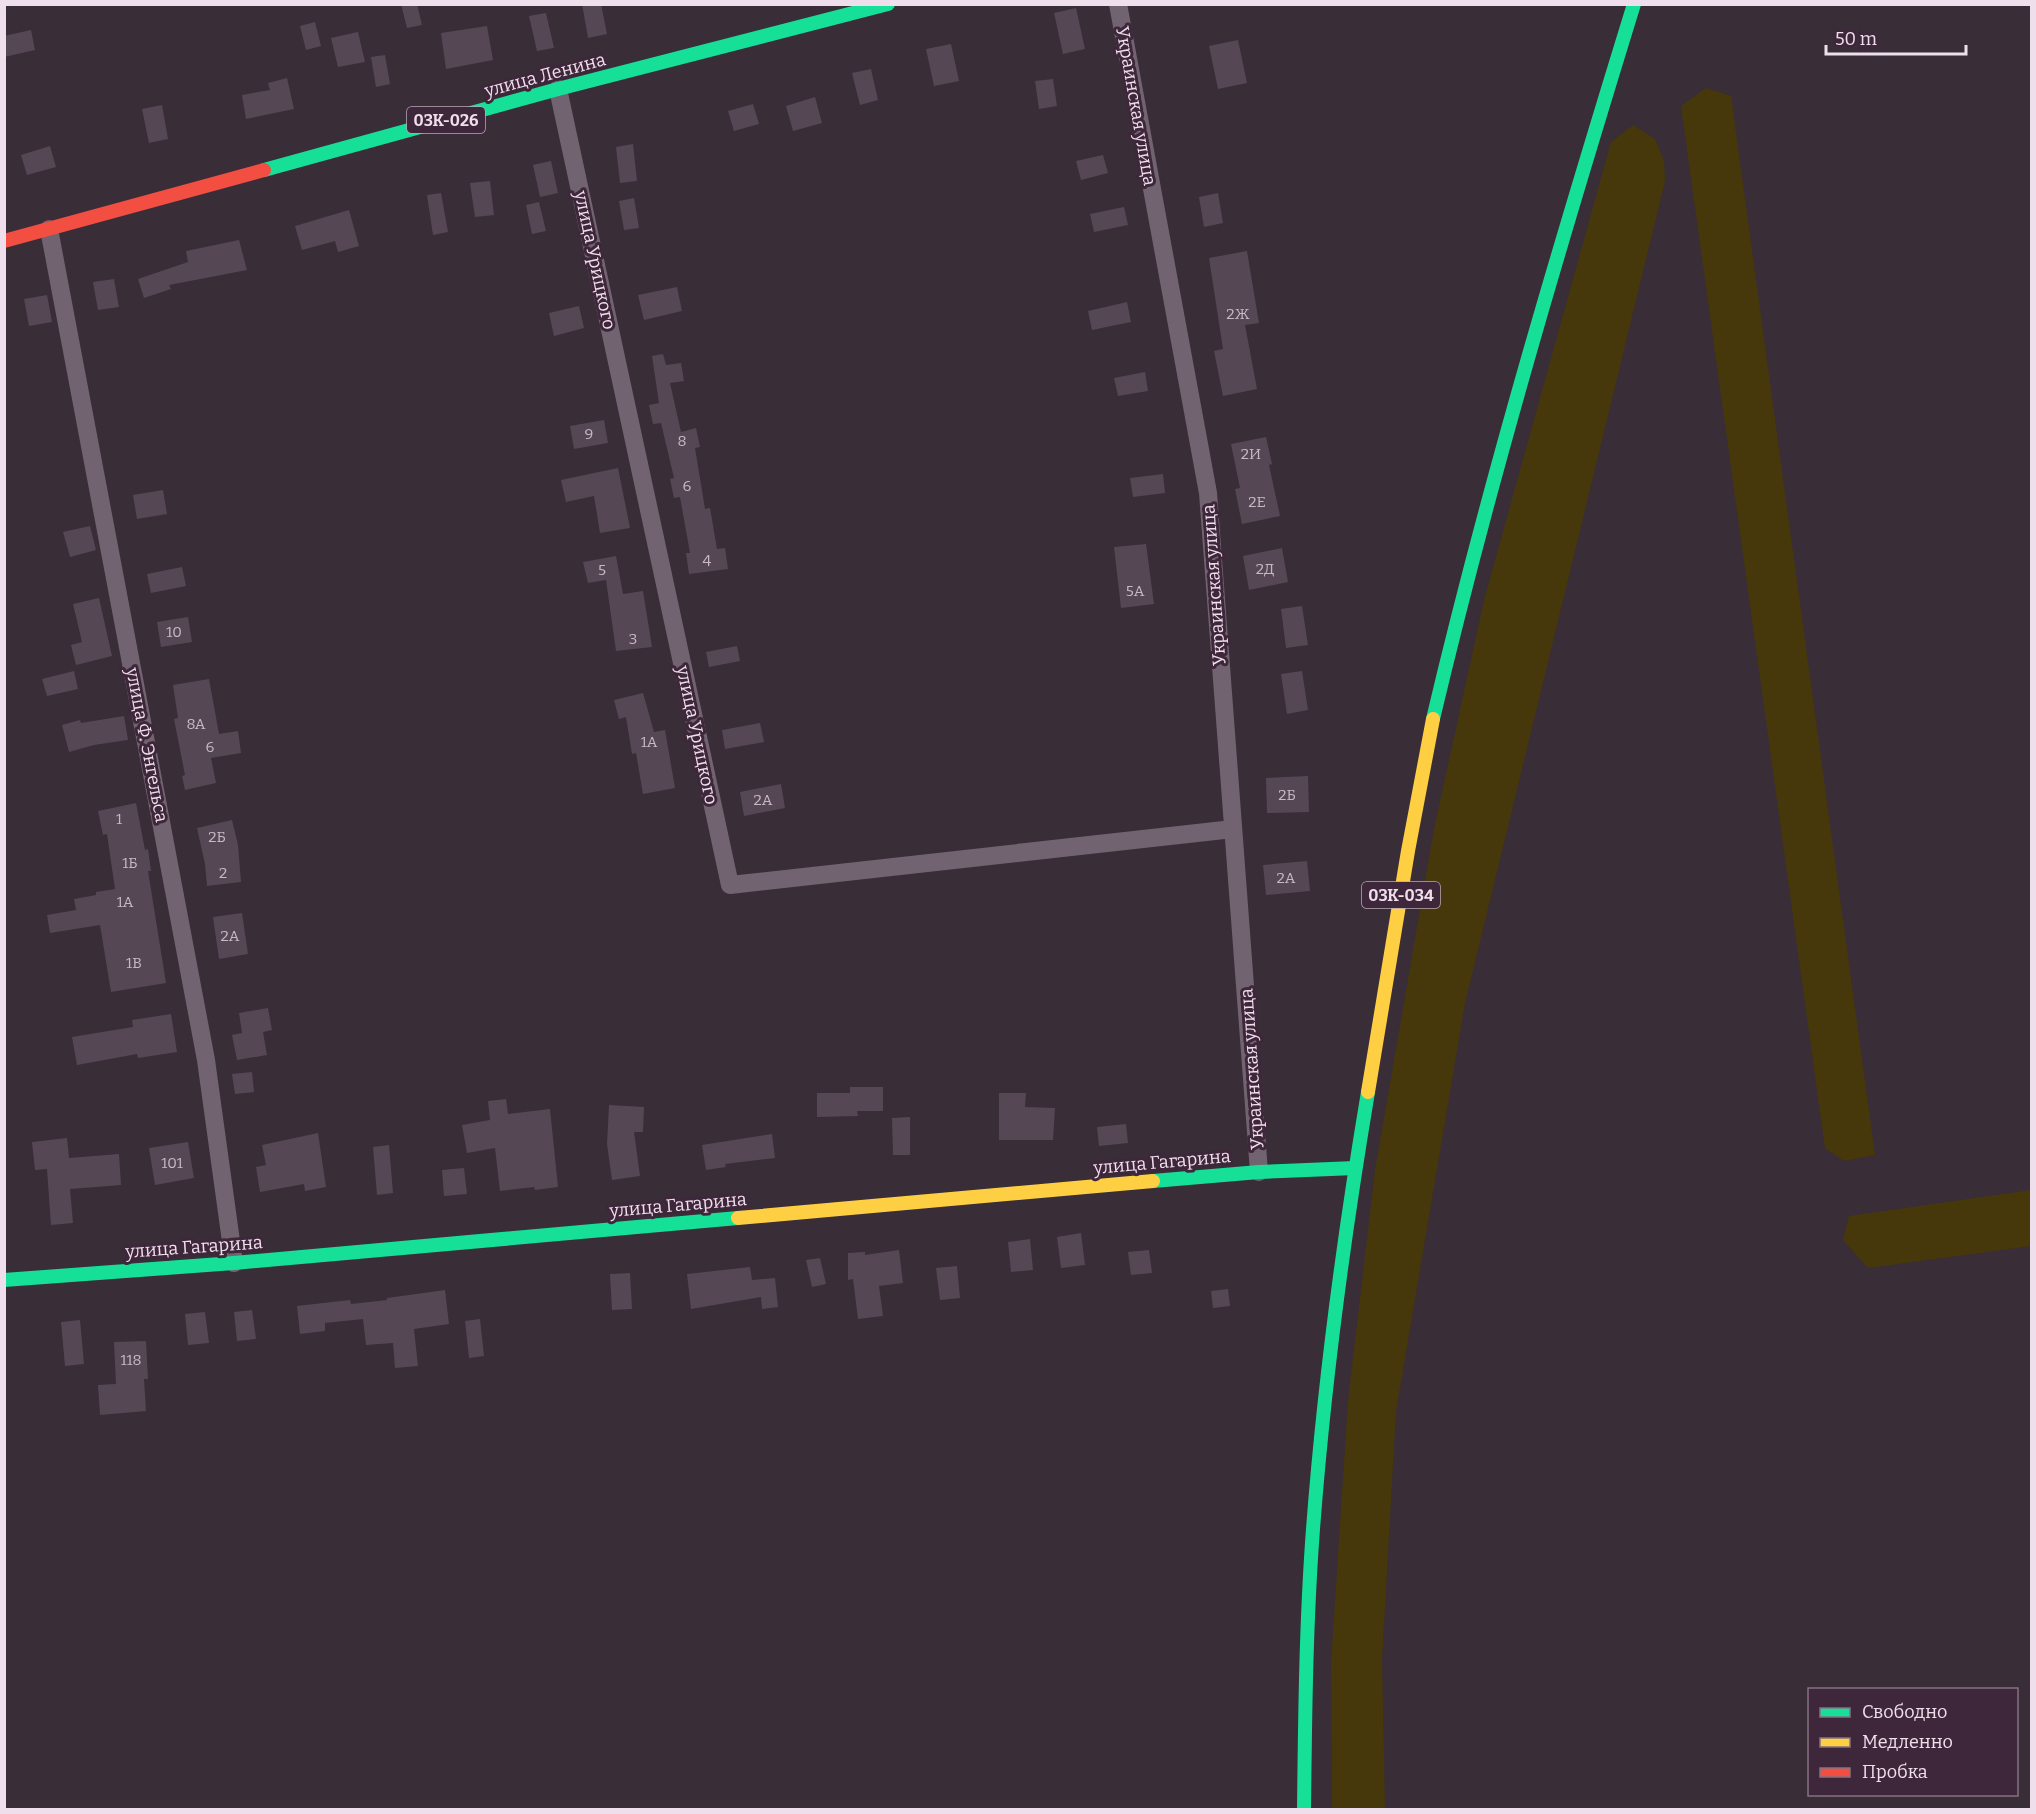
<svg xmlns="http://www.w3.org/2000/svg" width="2036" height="1814" font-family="Bitter,serif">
<rect width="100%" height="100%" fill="#392d38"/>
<g fill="#46380a">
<polygon points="1706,88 1731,96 1875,1155 1844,1161 1825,1148 1681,106"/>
<polygon points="1633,125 1655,139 1664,161 1665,181 1465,1003 1396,1411 1382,1659 1385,1809 1332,1809 1331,1663 1348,1401 1375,1170 1434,829 1484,600 1611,142"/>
<polygon points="2031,1190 2031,1246 1868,1268 1843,1240 1849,1216"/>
</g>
<g fill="#564755">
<polygon points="401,4 417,4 422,25 407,28"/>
<polygon points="582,4 601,4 607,34 588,38"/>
<polygon points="1076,8 1085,49 1063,54 1054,13"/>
<polygon points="546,13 554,48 537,51 529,16"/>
<polygon points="315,22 321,46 306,50 300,26"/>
<polygon points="487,26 493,60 446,69 441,33"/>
<polygon points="31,30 35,50 4,57 4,36"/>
<polygon points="358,32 365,62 338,67 331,38"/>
<polygon points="1238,40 1247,83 1218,89 1209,46"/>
<polygon points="951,44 959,81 934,86 926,49"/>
<polygon points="385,55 390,84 376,87 371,57"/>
<polygon points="871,69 878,100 860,105 852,73"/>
<polygon points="287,78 294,109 246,119 242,95 270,90 268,83"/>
<polygon points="1053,79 1057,106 1039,109 1035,81"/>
<polygon points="815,97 822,123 793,131 786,106"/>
<polygon points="753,104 759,124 734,131 728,111"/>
<polygon points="162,105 168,139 149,143 142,109"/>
<polygon points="633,144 637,181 620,183 616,147"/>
<polygon points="50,146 56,167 27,175 21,155"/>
<polygon points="1103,155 1108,173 1081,180 1076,161"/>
<polygon points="551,161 558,193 540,197 533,165"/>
<polygon points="490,181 494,215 475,217 470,183"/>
<polygon points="441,193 448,232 433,235 427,195"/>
<polygon points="1218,193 1223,223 1204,227 1199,197"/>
<polygon points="634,198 639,228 624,230 619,201"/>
<polygon points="539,202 546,231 532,234 526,205"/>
<polygon points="1124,207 1128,225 1094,232 1090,214"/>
<polygon points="349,210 359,246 338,252 335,241 302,250 295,226"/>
<polygon points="239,240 247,270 169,285 171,289 144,298 138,279 188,262 186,251"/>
<polygon points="1247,251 1259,323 1245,325 1257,389 1223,396 1214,351 1223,349 1209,258"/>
<polygon points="114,279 119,307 98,310 93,282"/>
<polygon points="677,287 682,311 644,320 638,295"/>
<polygon points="47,295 52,322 29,326 24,299"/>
<polygon points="1127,302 1131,322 1092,330 1088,311"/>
<polygon points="579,306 584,328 554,336 549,313"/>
<polygon points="663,354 666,365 681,363 684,381 670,383 681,432 696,428 700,447 695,448 705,509 710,508 717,549 725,548 728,569 689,574 686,553 690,553 680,497 674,498 670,479 674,478 661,423 653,424 649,405 659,403 652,356"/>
<polygon points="1145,372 1148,391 1118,396 1114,378"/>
<polygon points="604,420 608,443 574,449 570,426"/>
<polygon points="1266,437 1272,464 1269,465 1280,516 1242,524 1235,489 1240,488 1231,444"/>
<polygon points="618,468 630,528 600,533 594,496 566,502 561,480"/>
<polygon points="1163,474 1165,493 1133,497 1130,478"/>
<polygon points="163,490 167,514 137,519 133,495"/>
<polygon points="90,526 96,550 70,557 63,532"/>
<polygon points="1146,544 1154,604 1121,608 1114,547"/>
<polygon points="1282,548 1288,582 1249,590 1243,556"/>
<polygon points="616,556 623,594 643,591 652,647 616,651 606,580 588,583 583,562"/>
<polygon points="182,567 186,586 151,593 147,574"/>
<polygon points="99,598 112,656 76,665 71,645 82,642 73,604"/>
<polygon points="1302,606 1308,645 1286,648 1281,609"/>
<polygon points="188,617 192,642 161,647 157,622"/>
<polygon points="737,646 740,661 709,667 706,652"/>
<polygon points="74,671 78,689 47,696 42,679"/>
<polygon points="1302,671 1308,710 1287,714 1281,674"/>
<polygon points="209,679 219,734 238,731 241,753 211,758 216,783 185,790 182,776 185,775 174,719 178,718 173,685"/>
<polygon points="643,693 654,732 665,730 675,788 643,794 636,753 632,754 626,717 619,719 614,700"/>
<polygon points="124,716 128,740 94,745 69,752 62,725 80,720 81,723"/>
<polygon points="760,723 764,742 725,749 722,730"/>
<polygon points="1308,776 1309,812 1267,813 1266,778"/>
<polygon points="781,784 785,808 744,816 740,792"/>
<polygon points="136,803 145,850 148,849 151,871 148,871 166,983 111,992 100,925 50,933 47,915 76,910 74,899 96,895 96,892 115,889 107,834 103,835 98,811"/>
<polygon points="232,820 238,845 241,882 207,886 205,864 197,828"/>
<polygon points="1307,861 1310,891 1266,895 1263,865"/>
<polygon points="242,913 248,954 219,959 213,917"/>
<polygon points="268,1008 272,1030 263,1032 267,1055 237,1060 232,1035 242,1033 239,1013"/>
<polygon points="171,1014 177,1052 138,1058 137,1054 77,1065 72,1037 133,1027 132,1020"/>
<polygon points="252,1072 254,1092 235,1094 232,1074"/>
<polygon points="850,1087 883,1087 883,1111 857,1111 858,1116 817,1117 817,1093 850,1093"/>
<polygon points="999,1093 1026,1093 1025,1107 1055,1108 1053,1140 999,1140"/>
<polygon points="506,1099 508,1114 550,1109 558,1187 535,1190 534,1187 500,1191 495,1148 467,1153 462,1125 490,1120 488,1101"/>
<polygon points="609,1105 644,1107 643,1132 634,1132 640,1176 612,1180 607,1144"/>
<polygon points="910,1117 910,1155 893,1155 892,1118"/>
<polygon points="1126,1124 1128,1143 1099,1146 1097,1127"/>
<polygon points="318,1133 326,1187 305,1191 304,1184 260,1192 256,1167 266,1165 262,1145"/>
<polygon points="772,1134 775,1158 725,1164 726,1167 706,1170 702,1145"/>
<polygon points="67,1138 69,1158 119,1154 121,1185 70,1189 73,1223 51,1225 47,1169 35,1170 32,1142"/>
<polygon points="188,1142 194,1178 155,1185 149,1148"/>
<polygon points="389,1145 393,1193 377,1195 373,1147"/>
<polygon points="464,1168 467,1194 444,1196 442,1170"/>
<polygon points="1081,1233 1085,1265 1061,1268 1057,1237"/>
<polygon points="1030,1239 1033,1270 1011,1272 1008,1242"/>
<polygon points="899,1250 903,1283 879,1286 883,1316 858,1319 853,1279 848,1280 848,1253 865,1252 865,1255"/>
<polygon points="1149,1250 1152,1273 1131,1275 1128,1252"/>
<polygon points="820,1258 826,1284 812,1287 806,1260"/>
<polygon points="957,1266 960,1298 940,1300 936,1268"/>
<polygon points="750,1267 752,1280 775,1278 778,1307 762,1309 761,1297 691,1309 687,1274"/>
<polygon points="630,1273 632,1309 612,1310 610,1274"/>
<polygon points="1228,1289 1230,1306 1213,1308 1211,1291"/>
<polygon points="445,1290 449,1324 414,1329 418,1366 395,1368 393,1343 366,1345 363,1319 325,1323 325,1331 300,1334 297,1306 350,1300 351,1304 387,1300 387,1298"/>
<polygon points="252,1310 256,1339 237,1341 234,1312"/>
<polygon points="205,1312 209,1343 188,1345 185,1314"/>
<polygon points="480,1319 484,1356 469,1358 465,1321"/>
<polygon points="80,1320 84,1364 65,1366 61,1322"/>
<polygon points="146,1341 148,1379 144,1379 146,1411 100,1415 98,1385 116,1384 114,1342"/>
</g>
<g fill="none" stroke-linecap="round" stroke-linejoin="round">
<g stroke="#71636f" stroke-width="18">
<polyline points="1118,4 1208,493 1259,1172"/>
<polyline points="558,89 730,885 1233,829"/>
<polyline points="49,229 206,1060 234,1263"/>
</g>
<g stroke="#16e098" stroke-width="14">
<polyline points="264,170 558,89 888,4"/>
<path d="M1433,719C1490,478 1561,241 1634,4"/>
<polyline points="1153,1181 1259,1172 1355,1168"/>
<polyline points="4,1280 234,1263 738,1218"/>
<path d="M1304,1810C1305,1716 1306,1622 1313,1529C1324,1384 1344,1235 1368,1092"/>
</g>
<g stroke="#ffcf43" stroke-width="14">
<polyline points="1368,1092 1408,851 1433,719"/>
<polyline points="738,1218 1153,1181"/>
</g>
<polyline stroke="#f24e42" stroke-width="14" points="4,241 264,170"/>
</g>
<g text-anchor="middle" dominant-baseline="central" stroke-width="6" stroke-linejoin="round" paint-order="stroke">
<g font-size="15" fill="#c9b9c6">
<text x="1238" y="314">2Ж</text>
<text x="589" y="434">9</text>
<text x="682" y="441">8</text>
<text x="1251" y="454">2И</text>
<text x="687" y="486">6</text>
<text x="1257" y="502">2Е</text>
<text x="707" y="561">4</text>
<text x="1265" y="569">2Д</text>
<text x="602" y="570">5</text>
<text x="1135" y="591">5А</text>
<text x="174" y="632">10</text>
<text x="633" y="639">3</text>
<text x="196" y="724">8А</text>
<text x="649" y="742">1А</text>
<text x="210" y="747">6</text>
<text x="1287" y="795">2Б</text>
<text x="763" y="800">2А</text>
<text x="119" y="819">1</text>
<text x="217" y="837">2Б</text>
<text x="130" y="863">1Б</text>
<text x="223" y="873">2</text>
<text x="1286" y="878">2А</text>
<text x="125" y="902">1А</text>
<text x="230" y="936">2А</text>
<text x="134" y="963">1В</text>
<text x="172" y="1163">101</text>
<text x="131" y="1360">118</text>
</g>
<g fill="#3f273b" stroke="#baa8b7" stroke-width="1.5">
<rect x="407" y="107" width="78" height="26" rx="4.5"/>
<rect x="1362" y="882" width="78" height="26" rx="4.5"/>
</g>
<g font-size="16" font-weight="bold" fill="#efdfec">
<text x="446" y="120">03К-026</text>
<text x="1401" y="895">03К-034</text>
</g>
<g font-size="18" fill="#efdfec" stroke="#3f273b">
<text transform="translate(545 75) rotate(-15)">улица Ленина</text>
<text transform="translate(1136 106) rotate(80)">Украинская улица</text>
<text transform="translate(595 260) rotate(78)">улица Урицкого</text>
<text transform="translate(1214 585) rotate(-94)">Украинская улица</text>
<text transform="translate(697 735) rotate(78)">улица Урицкого</text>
<text transform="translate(147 745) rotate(79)">улица Ф. Энгельса</text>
<text transform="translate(1252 1069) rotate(-94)">Украинская улица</text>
<text transform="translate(1162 1162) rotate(-5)">улица Гагарина</text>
<text transform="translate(678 1205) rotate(-5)">улица Гагарина</text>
<text transform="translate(194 1247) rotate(-4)">улица Гагарина</text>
</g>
</g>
<rect width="2036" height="1814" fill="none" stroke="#efdfec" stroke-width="12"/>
<rect x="1808" y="1688" width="210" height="108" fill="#3f273b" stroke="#857182" stroke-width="1.5"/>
<rect x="1820" y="1708" width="30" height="9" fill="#16e098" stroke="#857182" stroke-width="1.5"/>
<text x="1862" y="1718" font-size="18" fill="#efdfec">Свободно</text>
<rect x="1820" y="1738" width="30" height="9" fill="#ffcf43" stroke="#857182" stroke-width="1.5"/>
<text x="1862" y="1748" font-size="18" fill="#efdfec">Медленно</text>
<rect x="1820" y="1768" width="30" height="9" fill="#f24e42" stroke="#857182" stroke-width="1.5"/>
<text x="1862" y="1778" font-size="18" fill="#efdfec">Пробка</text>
<path d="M1826 45v9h140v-9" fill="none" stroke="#efdfec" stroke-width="3"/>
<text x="1835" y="45" font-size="18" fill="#efdfec" stroke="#3f273b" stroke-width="4.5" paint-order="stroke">50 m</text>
</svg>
